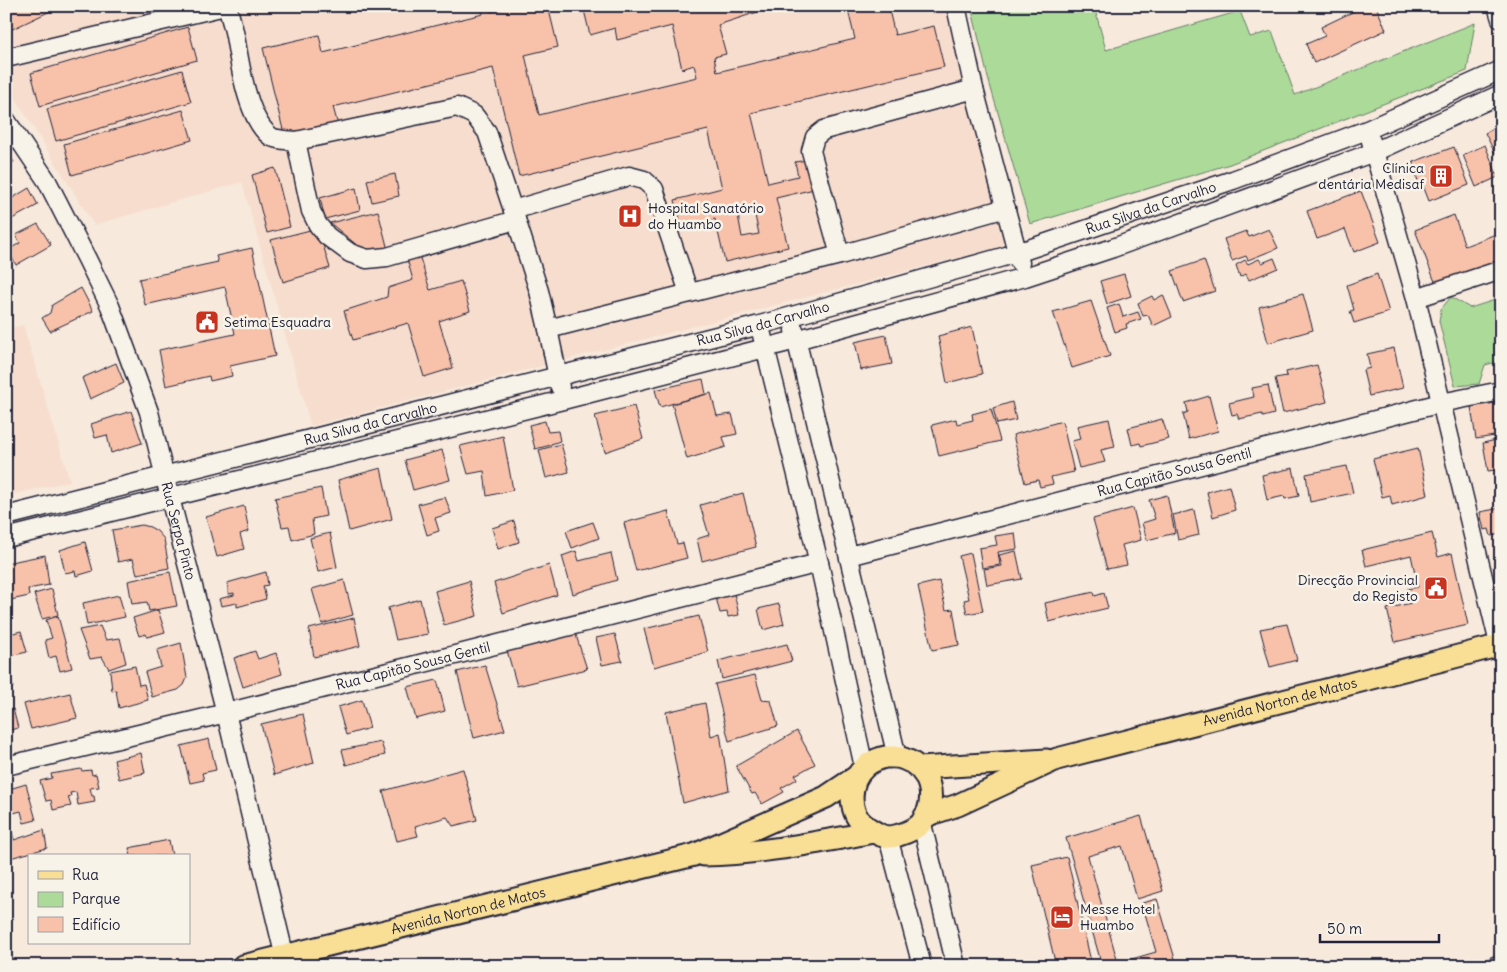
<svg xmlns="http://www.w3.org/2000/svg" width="1507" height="972" font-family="Delius,sans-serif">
<rect width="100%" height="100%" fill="#f7e9dc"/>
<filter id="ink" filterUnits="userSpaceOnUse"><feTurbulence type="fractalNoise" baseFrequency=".02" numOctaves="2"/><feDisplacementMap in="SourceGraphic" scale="10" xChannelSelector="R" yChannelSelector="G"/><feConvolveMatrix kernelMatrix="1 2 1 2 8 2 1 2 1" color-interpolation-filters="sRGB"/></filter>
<g filter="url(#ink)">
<g fill="#f7ddcd">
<polygon points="6,6 956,6 1015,243 311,426 242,182 94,225 6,83"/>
<polygon points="23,325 70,481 6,496 6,329"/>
</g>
<g fill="#acda99" stroke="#677e6a">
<polygon points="971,6 1094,6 1106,50 1240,11 1250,37 1272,31 1295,95 1475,23 1467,71 1230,164 1030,224 988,78"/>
<polygon points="1451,297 1470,308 1501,298 1501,361 1485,365 1479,384 1455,386 1439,321 1441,309"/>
</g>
<g fill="#f8c2aa" stroke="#22223b" fill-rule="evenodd">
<polygon points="6,6 61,6 6,32"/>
<path d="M481,6H490L491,12L514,6H548L558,47L525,55L539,115L697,77L694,65L682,69L672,26L617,40L615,28L590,35L583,6H776L718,25L726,54L714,57L717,72L855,39L847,6H888L895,35L934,26L944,67L751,113L768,183L798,176L795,162L807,160L814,189L776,198L788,247L725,262L715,219L682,228L675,200L722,188L708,130L519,176L493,68L333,107L338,125L285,138L263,48L319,35L323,53L483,14ZM754,211L759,234L742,237L738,215Z"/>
<polygon points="1165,6 1183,6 1167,11"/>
<polygon points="1365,6 1376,6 1386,30 1314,63 1306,44 1325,36 1321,27"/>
<polygon points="188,27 197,60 40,106 31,73"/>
<polygon points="182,70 191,102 56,141 47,109"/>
<polygon points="183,110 192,140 72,175 64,144"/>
<polygon points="1501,125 1501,150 1495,153 1485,133"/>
<polygon points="1485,145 1498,177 1476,187 1463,155"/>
<polygon points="1454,147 1469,185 1429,201 1422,183 1419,184 1414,169 1416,168 1413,162"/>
<polygon points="6,150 14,162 6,167"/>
<polygon points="275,168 290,227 267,233 252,175"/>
<polygon points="395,174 399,196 372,202 367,180"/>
<polygon points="29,188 38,205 12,219 6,210 6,202"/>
<polygon points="356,188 360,210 325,219 320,198"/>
<polygon points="1361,191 1380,242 1354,252 1345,229 1317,239 1307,211"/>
<polygon points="378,211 389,254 370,256 330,223"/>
<polygon points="1454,215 1465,246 1501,232 1501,263 1437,287 1415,230"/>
<polygon points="38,224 51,245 16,265 8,250 20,243 16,235"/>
<polygon points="318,228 330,268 283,282 271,240"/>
<polygon points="1269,229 1278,248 1248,260 1246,256 1232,261 1224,239 1246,231 1249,237"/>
<polygon points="252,248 275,356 230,366 232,376 210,381 209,376 166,386 159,350 235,334 225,287 145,305 139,279 218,262 216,256"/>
<polygon points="419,255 430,290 461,281 470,311 439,321 453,368 424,377 408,323 353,340 344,311 387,297 388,288 413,280 407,259"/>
<polygon points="1274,258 1278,268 1249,280 1246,274 1240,277 1236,265 1245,260 1248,264 1259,259 1262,263"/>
<polygon points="1204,260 1215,291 1183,302 1172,271"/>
<polygon points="1124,274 1131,296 1107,304 1100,281"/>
<polygon points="1377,274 1389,312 1354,323 1350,311 1354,310 1347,285"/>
<polygon points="81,288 93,311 50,331 42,318 50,313 52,305"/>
<polygon points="1303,294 1313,330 1268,343 1259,307"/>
<polygon points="1163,295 1172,317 1153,326 1148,315 1143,316 1138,303 1152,296 1154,300"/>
<polygon points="1091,301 1110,356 1072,368 1053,312"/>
<polygon points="1119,304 1123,317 1138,312 1141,319 1126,324 1127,328 1115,332 1107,308"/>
<polygon points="972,327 982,374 947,383 938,336"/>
<polygon points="886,335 892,364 861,370 855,342"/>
<polygon points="1394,348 1403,388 1369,396 1363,370 1370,368 1367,354"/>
<polygon points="116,363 124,383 90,399 82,378"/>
<polygon points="1317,365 1327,402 1283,413 1275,378 1287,376 1286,372"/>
<polygon points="703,379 706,394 660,407 655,390"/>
<polygon points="1268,385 1274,414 1263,417 1262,414 1239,419 1237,414 1232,415 1229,403 1254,397 1252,388"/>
<polygon points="711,393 717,416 732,414 737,434 723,437 726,447 687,459 672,404"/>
<polygon points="1209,396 1218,431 1189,439 1183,414 1188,412 1186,403"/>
<polygon points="1012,402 1016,420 997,424 993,408"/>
<polygon points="1501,402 1501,435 1476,439 1471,407"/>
<polygon points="634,406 643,439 605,452 595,416"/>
<polygon points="991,409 1000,441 939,456 932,425 956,419 957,424 973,420 972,414"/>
<polygon points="131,411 142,443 111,453 107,435 95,438 91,424"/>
<polygon points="1109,419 1115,447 1101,450 1105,462 1079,468 1072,441 1080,439 1077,426"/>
<polygon points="1162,419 1169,439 1141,446 1140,443 1132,445 1128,428"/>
<polygon points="545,421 548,432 558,431 560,441 551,444 551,445 535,449 529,425"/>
<polygon points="1062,421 1074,472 1051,477 1053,484 1040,487 1038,480 1025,483 1013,435"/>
<polygon points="503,436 513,490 487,496 484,471 468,474 460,446"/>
<polygon points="1501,439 1501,469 1488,471 1483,443"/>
<polygon points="561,444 569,472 546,478 539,450"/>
<polygon points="1418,448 1428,495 1392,505 1390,495 1382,497 1373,459"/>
<polygon points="442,450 450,480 413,490 405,460"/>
<polygon points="1347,466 1353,493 1310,502 1306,474"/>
<polygon points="381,468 392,519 349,531 338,480"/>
<polygon points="1293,468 1299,496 1285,499 1284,496 1267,500 1262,475"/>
<polygon points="1229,486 1235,510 1213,517 1207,492"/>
<polygon points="321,488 326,516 312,519 314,534 292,540 289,526 282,527 275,498"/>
<polygon points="743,493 756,547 702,561 697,539 709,535 700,505"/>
<polygon points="1167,495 1175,533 1147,540 1142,523 1155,519 1149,500"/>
<polygon points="445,497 451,513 435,518 439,531 427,535 418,504"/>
<polygon points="244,506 249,531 240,534 244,549 217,557 206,517"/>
<polygon points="1133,508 1141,540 1122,545 1127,565 1107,569 1093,519"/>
<polygon points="1501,508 1501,534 1491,536 1489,529 1484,530 1480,512"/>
<polygon points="1194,510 1199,535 1178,540 1173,515"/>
<polygon points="668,511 677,544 683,543 687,558 636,571 624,523"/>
<polygon points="514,521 519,542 498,549 492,528"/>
<polygon points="593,522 599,538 572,548 566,531"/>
<polygon points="142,525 150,527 157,531 164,539 169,568 137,574 133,559 118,562 112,530"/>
<polygon points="330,533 337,567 318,572 310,538"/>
<polygon points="1015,533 1017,549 998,552 1000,565 982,568 979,548 997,545 995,536"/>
<polygon points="1432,533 1438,557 1452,553 1468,625 1395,642 1387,609 1411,603 1407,589 1418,587 1411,555 1366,566 1362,550"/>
<polygon points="85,542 93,571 76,576 75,571 65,573 60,550"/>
<polygon points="576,551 579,561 611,553 617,580 573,594 562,556"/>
<polygon points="1016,551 1022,579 987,585 984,569 1002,566 999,555"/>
<polygon points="971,553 983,611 967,614 964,600 969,599 959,556"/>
<polygon points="45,555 49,585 28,589 29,596 6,601 6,563"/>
<polygon points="1501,561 1501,576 1497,563"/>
<polygon points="549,565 557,595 503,613 494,583"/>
<polygon points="170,572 177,606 149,611 147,602 132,604 128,581"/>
<polygon points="266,572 268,585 263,586 266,599 237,607 237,603 221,606 219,599 234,595 234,593 229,594 227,583"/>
<polygon points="344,580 353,615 322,624 312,589"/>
<polygon points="469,581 477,616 444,625 435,591"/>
<polygon points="939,581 946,610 953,609 959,645 932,650 918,586"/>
<polygon points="52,589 58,615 42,619 34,594"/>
<polygon points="733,589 739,615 728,617 727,612 720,613 715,594"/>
<polygon points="1094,592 1095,596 1104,593 1108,608 1049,622 1045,603"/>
<polygon points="119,595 125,617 87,625 83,603"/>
<polygon points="420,599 428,634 396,640 388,608"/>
<polygon points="779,604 784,624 763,630 758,609"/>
<polygon points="158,610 165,632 147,637 146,634 139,636 133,618"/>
<polygon points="58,616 72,668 60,671 56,656 49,658 45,640 52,638 46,620"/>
<polygon points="699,616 708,652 654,667 644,629"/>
<polygon points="354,618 360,646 314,657 309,629"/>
<polygon points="1287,624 1297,660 1270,667 1260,629"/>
<polygon points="100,626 106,640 120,638 126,663 109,669 102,657 90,659 79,630"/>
<polygon points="574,629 587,669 517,686 506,647"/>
<polygon points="21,631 27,652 10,656 13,665 8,667 13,687 6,689 6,635"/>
<polygon points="615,634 622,661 602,665 596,638"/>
<polygon points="181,643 187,678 184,685 178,690 152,697 145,672 161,667 157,650"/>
<polygon points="787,644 792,661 722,679 718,661"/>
<polygon points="255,651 258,659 276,653 282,674 243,687 234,658"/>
<polygon points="485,665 505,730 474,738 457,672"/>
<polygon points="135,666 139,685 144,684 148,700 119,708 116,690 112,691 110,671"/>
<polygon points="755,675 762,700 771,701 778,726 729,741 715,684"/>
<polygon points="437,680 445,711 416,719 407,687"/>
<polygon points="70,693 77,718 31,729 24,704"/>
<polygon points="362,700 370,728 346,735 338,707"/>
<polygon points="705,703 711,736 720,733 729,790 683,803 666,712"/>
<polygon points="13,709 18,728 6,731 6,710"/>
<polygon points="303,714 314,763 274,775 261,724"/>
<polygon points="797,731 815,764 795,775 797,779 781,788 784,792 762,804 755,793 752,794 736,766"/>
<polygon points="209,739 216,770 202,773 204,780 190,783 181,746"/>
<polygon points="381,742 385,755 346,765 342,750"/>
<polygon points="141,753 145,773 119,779 114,760"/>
<polygon points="81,769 82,771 91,770 92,775 96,774 99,787 90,788 92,796 94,796 95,802 78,805 76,792 70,793 71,796 68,797 71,806 53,810 51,800 46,801 40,781 52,778 51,774"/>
<polygon points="463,769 477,820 453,826 447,817 415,826 418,836 397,841 383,791"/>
<polygon points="26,784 36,820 24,823 21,811 6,815 6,790"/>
<polygon points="1141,816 1163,891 1137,899 1122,846 1088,856 1118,963 1156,952 1142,903 1157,899 1176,962 1164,966 1102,966 1066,838"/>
<polygon points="44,830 47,848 6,859 6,832 12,831 14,840"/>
<polygon points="169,840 172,856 131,856 129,848"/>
<polygon points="1067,857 1092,966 1056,966 1032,865"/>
</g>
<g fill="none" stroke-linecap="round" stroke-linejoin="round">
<g stroke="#22223b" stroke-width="21">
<g id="minor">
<path d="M227,6C230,16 233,26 235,36C240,64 247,118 270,136C275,140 288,140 296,141L457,107L474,115L487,132L513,210L539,291L548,329L840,255L1006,208"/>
<polyline points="956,6 974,89 1020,263"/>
<polyline points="1497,6 1501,19"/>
<polyline points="6,58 225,6"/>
<path id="s1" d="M6,120L47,181L87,259L110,306L149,412L170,498L226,713L287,966"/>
<polyline points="296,141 311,211 318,225 327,236 350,253 367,259 387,257 516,220"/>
<polyline points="1371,141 1416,298 1501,652"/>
<polyline points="513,210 629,176 644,180 654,189 689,293"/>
<polyline points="840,255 811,151 815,137 824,130 974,89"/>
<polyline points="1416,298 1501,270"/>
<polyline points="548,329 560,387"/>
<polyline points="794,330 897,757"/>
<polyline points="762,335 819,563 864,767"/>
<path id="s2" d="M6,516L760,325L1017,253L1233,180L1367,130L1501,70"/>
<polyline points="6,538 563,400 796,340 1025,277 1113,248 1374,152 1501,94"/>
<path id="s3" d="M849,556L1441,403L1501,391"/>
<path id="s4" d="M6,766L226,713L819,563"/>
<polyline points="922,824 956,966"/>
<polyline points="888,837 922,966"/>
<polyline points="1495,966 1501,964"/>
</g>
</g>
<g stroke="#22223b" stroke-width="25">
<g id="major">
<path d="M885,757C892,757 898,756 904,759C931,768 938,800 922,822C918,828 906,833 899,835C896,836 891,837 888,837C879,836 871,830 864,825C847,812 849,780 865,767C871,761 878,759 885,757Z"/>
<polyline points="920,768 1047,760"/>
<path id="s5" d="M925,816L958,805L1057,759L1501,645"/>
<path d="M704,855C761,854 818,842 874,832"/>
<path id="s6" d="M243,966L694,855L826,797L856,777"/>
</g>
</g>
<use href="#minor" stroke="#f7f3e8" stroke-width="18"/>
<use href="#major" stroke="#f9df96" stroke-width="21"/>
</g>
</g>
<defs>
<g id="building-square" transform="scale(1.25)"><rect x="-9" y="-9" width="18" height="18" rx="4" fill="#c8321e" stroke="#f7f3e8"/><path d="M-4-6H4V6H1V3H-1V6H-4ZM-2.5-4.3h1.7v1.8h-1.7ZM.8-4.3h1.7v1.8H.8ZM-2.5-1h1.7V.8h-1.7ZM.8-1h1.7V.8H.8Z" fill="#fff"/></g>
<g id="hospital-square" transform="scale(1.25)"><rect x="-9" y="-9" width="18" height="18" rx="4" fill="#c8321e" stroke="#f7f3e8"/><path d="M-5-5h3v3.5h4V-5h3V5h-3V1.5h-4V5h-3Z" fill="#fff"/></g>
<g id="civic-square" transform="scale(1.25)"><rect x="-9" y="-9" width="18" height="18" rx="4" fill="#c8321e" stroke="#f7f3e8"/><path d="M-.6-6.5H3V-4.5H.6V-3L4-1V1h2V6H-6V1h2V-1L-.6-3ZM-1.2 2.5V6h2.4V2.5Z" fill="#fff"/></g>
<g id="hotel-square" transform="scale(1.25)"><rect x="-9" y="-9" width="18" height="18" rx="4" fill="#c8321e" stroke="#f7f3e8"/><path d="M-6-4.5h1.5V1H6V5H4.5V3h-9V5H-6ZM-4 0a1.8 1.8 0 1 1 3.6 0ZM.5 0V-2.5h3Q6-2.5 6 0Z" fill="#fff"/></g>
</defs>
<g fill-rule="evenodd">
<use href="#building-square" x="1441" y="176"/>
<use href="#hospital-square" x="630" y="216"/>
<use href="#civic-square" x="207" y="322"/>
<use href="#civic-square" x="1436" y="588"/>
<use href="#hotel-square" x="1062" y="917"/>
</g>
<g text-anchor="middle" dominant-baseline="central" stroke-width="5" stroke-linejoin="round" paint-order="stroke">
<g font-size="14" fill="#22223b" stroke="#f7f3e8" text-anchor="start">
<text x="1424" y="168" text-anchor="end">Clínica<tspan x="1424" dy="16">dentária Medisaf</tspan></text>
<text x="648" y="208">Hospital Sanatório<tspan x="648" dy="16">do Huambo</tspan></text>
<text x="224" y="322">Setima Esquadra</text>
<text x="1418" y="580" text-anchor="end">Direcção Provincial<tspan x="1418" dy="16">do Registo</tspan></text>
<text x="1080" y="909">Messe Hotel<tspan x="1080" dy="16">Huambo</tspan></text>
</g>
<g font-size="14" fill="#22223b" stroke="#f7f3e8">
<text stroke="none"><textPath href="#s2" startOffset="1186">Rua Silva da Carvalho</textPath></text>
<text stroke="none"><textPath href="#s2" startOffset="781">Rua Silva da Carvalho</textPath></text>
<text stroke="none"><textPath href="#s2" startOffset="376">Rua Silva da Carvalho</textPath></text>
<text stroke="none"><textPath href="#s3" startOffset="336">Rua Capitão Sousa Gentil</textPath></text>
<text stroke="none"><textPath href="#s1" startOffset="449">Rua Serpa Pinto</textPath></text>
<text stroke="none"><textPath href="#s4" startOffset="419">Rua Capitão Sousa Gentil</textPath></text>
<text stroke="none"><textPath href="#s5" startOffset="374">Avenida Norton de Matos</textPath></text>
<text stroke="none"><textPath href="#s6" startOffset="232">Avenida Norton de Matos</textPath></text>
</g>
</g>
<rect width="1507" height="972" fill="none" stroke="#f7f3e8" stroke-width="25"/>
<rect x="12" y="12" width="1482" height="947" fill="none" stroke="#22223b" stroke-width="2" filter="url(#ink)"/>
<rect x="28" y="854" width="162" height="90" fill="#f7f3e8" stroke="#a29fa3"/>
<rect x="38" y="871" width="25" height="8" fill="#f9df96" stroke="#a29fa3"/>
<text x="72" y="880" font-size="15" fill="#22223b">Rua</text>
<rect x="38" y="892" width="25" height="15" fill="#acda99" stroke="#a29fa3"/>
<text x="72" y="904" font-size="15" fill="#22223b">Parque</text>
<rect x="38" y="917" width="25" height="15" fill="#f8c2aa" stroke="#a29fa3"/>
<text x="72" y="930" font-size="15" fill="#22223b">Edifício</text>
<path d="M1320 934v8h119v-8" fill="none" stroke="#22223b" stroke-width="2.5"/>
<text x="1327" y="934" font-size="15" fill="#22223b" stroke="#f7f3e8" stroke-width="4" paint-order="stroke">50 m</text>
</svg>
